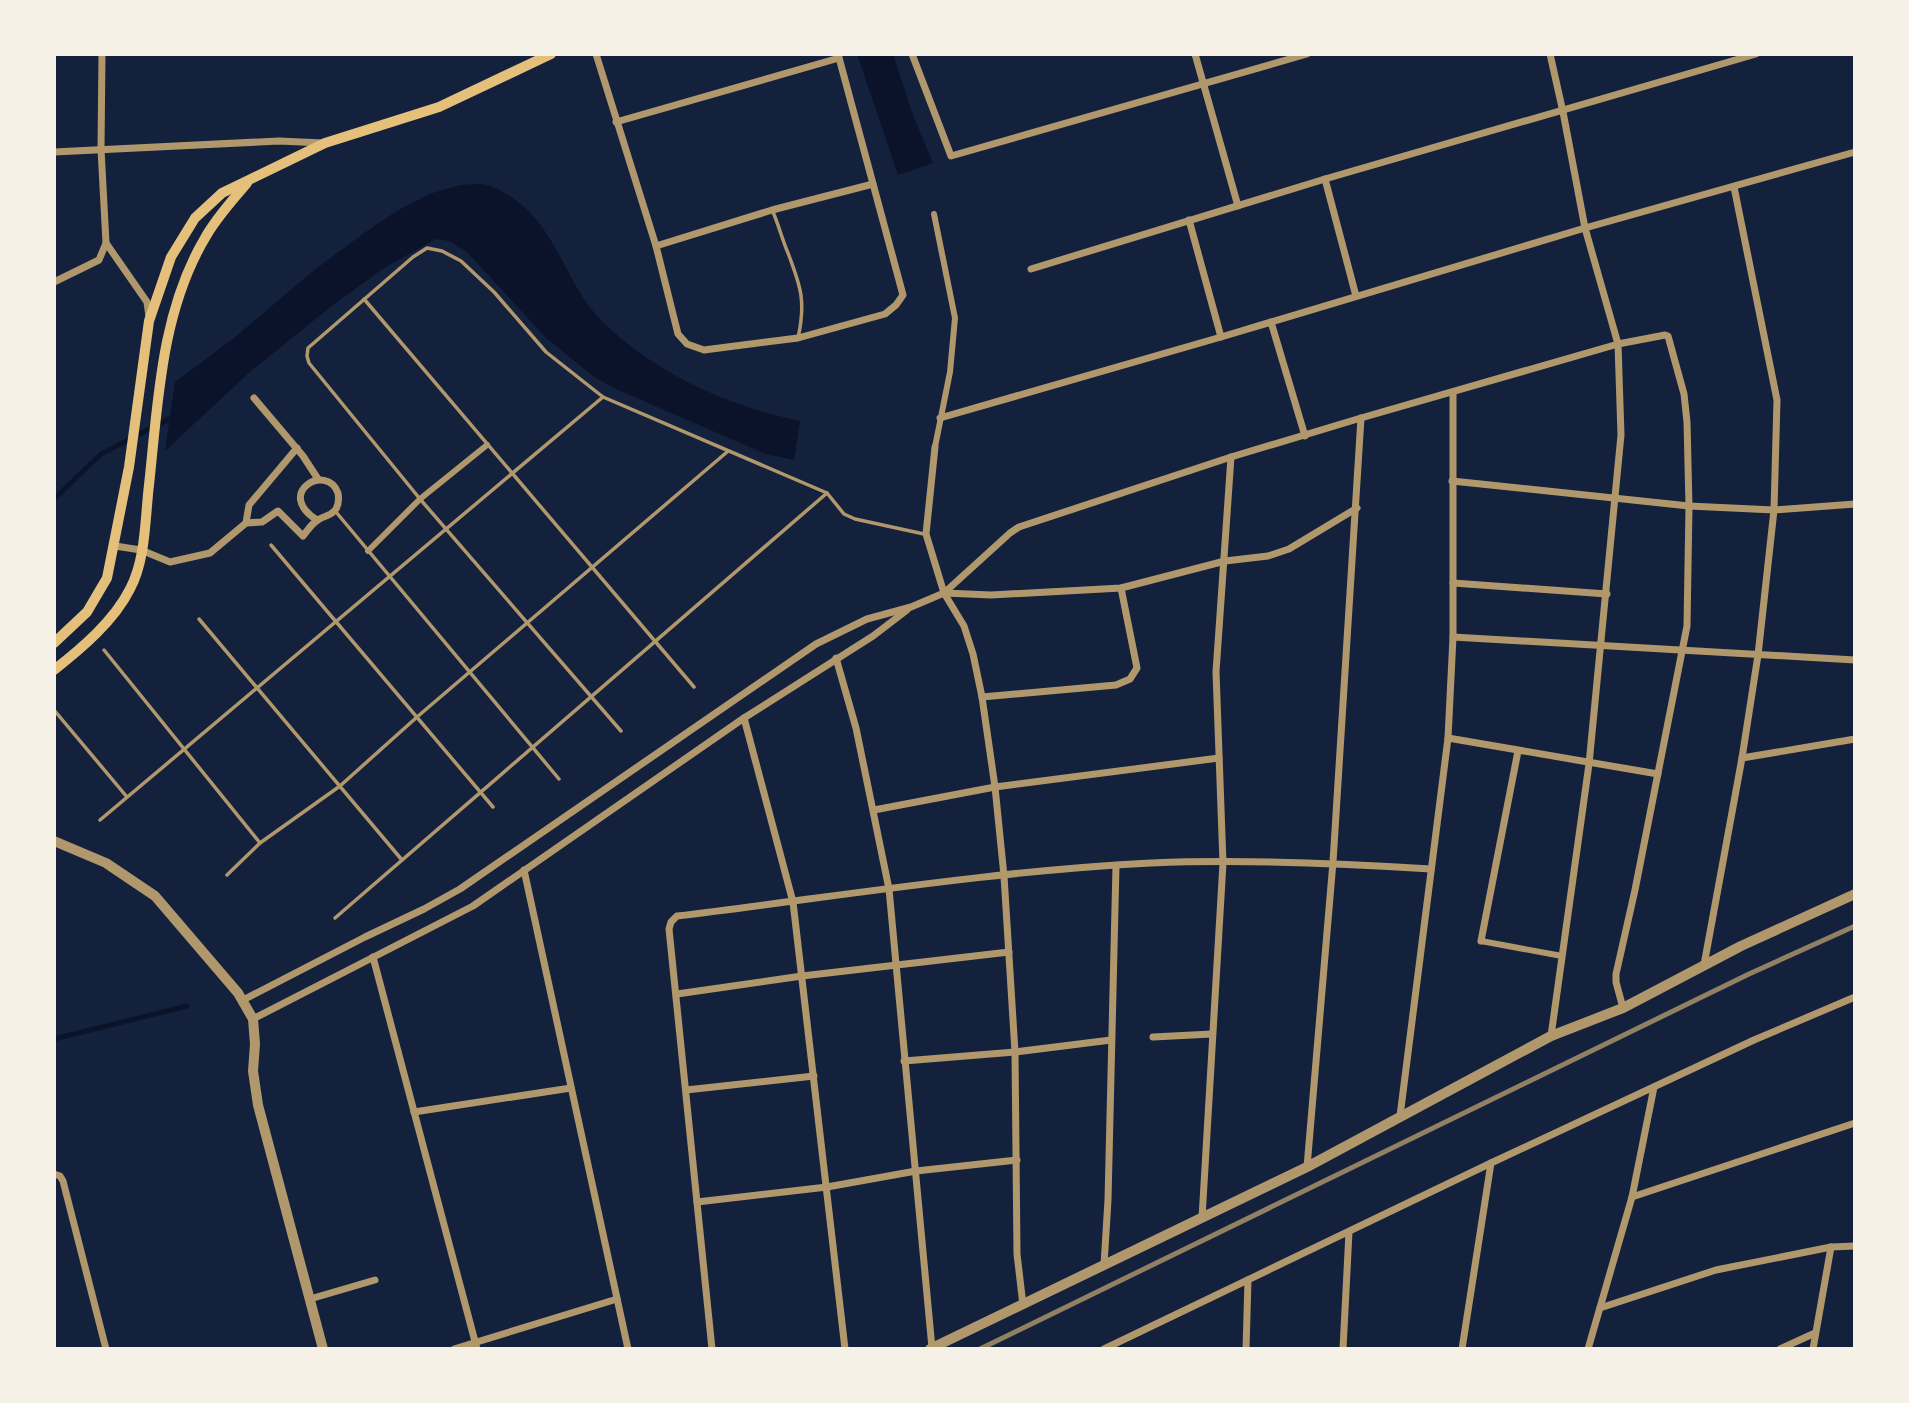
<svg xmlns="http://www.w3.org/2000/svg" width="1909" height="1403" font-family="'Times New Roman',serif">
<rect width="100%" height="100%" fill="#14213d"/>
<g fill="#0b132b">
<polygon points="857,54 893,54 913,115 933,163 898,175"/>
<path d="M460,185C468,185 479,183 487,185C492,186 497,189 501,191C558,220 562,282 602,321C657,375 726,405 800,421L794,460L766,454L616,389L594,377L546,338L467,252L449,241L436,239L384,268L333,305L252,370L165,451L175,382L234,338L313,271L364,233L395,212L429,194Z"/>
</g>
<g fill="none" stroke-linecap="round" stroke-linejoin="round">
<g stroke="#0b132b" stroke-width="5">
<polyline points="54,499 101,454 175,416"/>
<polyline points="54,1039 187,1006"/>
</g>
<g stroke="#b1986c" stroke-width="3.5">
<path d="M773,212C779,226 782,239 788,253C801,287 806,302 798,338"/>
<polyline points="364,299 694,687"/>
<polyline points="336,512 559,779"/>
<polyline points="271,545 493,807"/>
<polyline points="199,619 402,860"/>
<polyline points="104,650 260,843"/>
<polyline points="54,710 127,797"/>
<polyline points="621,731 420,499 309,363 307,356 308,348 413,257 427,248 442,251 461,261 494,292 546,352 603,397 827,493 844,514 855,519 924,534"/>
<polyline points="100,820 603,397"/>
<polyline points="227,875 260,843 340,786 417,717 727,452"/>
<polyline points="335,918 827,493"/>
</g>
<g stroke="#b1986c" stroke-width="6">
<polyline points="934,214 955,318 950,372 935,447"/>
<polyline points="368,551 420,499 487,445"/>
<polyline points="1481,941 1562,956"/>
</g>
<g stroke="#b1986c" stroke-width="7">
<polyline points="102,54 101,149 106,243 147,302 149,317"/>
<polyline points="596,54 656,246 678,334 687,344 704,350 798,338 885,314 896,305 903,295 838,54"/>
<polyline points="912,54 951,156 1307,54"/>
<polyline points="1195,54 1238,206"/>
<polyline points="1550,54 1563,112 1585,228 1618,344 1621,435 1589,764 1551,1036"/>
<polyline points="616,122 839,58"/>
<polyline points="54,152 279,141 323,143"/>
<polyline points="1325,179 1356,296"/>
<polyline points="1189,220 1221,337"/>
<polyline points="656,246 772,210 873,184"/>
<polyline points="1031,269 1325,179 1756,54"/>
<polyline points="54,282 99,260 106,243"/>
<polyline points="1271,322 1305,436"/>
<polyline points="254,398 303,456 318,479"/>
<polyline points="940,418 1221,337 1585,228 1855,152"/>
<polyline points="935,447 926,534 944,593 964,626 973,654 982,697 995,787 1004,876 1015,1052 1017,1254 1023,1305"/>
<polyline points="1452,481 1689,506 1774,510 1855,504"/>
<polyline points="246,523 249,505 297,448"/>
<path d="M115,546L141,550L170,562L210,553L246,523L262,522L278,511L303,536C307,531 312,523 318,520C324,515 331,517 336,509C339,504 339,499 338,493C327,462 274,493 317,520"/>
<polyline points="1453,583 1607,594"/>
<polyline points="944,593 991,595 1121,588 1225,561 1268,556 1289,549 1357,508"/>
<polyline points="1453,637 1855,660"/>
<polyline points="836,658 856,728 889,889 932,1348"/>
<polyline points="982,697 1116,685 1130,679 1137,668 1121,588"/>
<polyline points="744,718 793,902 845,1349"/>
<polyline points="1448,738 1658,774"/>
<polyline points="1742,758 1855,739"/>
<polyline points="874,810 995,787 1219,758"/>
<polyline points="524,870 628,1349"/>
<polyline points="1481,941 1518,751"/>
<polyline points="373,957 477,1349"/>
<polyline points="1704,965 1742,758 1758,655 1774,510 1777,400 1734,187"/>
<polyline points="677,994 802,976 1009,952"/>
<polyline points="243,1000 365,937 424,909 460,889 816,644 867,619 911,607 944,593 1010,533 1019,527 1231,457 1361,418 1618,344 1665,335 1668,336 1684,394 1687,422 1689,506 1687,626 1635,890 1616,974 1616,982 1623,1008"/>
<polyline points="253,1019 473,906 744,718 873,636 907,610"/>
<polyline points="1153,1037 1212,1034"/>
<polyline points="904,1061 1015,1052 1111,1040"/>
<polyline points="686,1090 814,1076"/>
<polyline points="414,1112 571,1088"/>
<polyline points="1400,1116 1448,738 1453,637 1453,393"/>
<polyline points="1307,1167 1333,862 1361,418"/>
<polyline points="54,1174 60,1176 63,1181 106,1349"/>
<polyline points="1632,1197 1855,1123"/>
<polyline points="697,1202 827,1187 916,1171 1017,1160"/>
<polyline points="1202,1218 1223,863 1216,672 1231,457"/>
<polyline points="1104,1265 1108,1200 1116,866"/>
<polyline points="310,1299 375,1280"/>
<polyline points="1600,1308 1716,1270 1831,1247 1855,1246"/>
<polyline points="454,1349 617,1299"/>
<path d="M712,1349L669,929L671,922L677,916C834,897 992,871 1151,863C1244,859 1338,863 1431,869"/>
<polyline points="1104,1349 1491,1163 1754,1040 1855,997"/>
<polyline points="1246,1349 1248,1280"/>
<polyline points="1343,1349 1349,1232"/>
<polyline points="1462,1349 1491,1163"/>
<polyline points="1588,1349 1632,1197 1654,1087"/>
<polyline points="1780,1349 1815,1333"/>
<polyline points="1813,1349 1831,1247"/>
</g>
<g stroke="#b1986c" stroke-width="10">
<polyline points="54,841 106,863 155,896 238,993 253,1019 255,1044 253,1071 258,1105 323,1349"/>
<polyline points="930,1349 1307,1167 1551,1036 1623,1008 1741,946 1855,894"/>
</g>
<g stroke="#e5c07b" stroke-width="10">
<polyline points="54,643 87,612 107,578 129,467 149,321 171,257 195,218 222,193 325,143 439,107 551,54"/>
<path d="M54,670C82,648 114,621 130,589C146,559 145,518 149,485C158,402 161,312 205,238C216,218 232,201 247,183"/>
</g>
<polyline stroke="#918062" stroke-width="5" points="980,1349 1749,974 1855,926"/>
</g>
<rect width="1909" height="1403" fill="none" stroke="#f6f1e7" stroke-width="112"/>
</svg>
